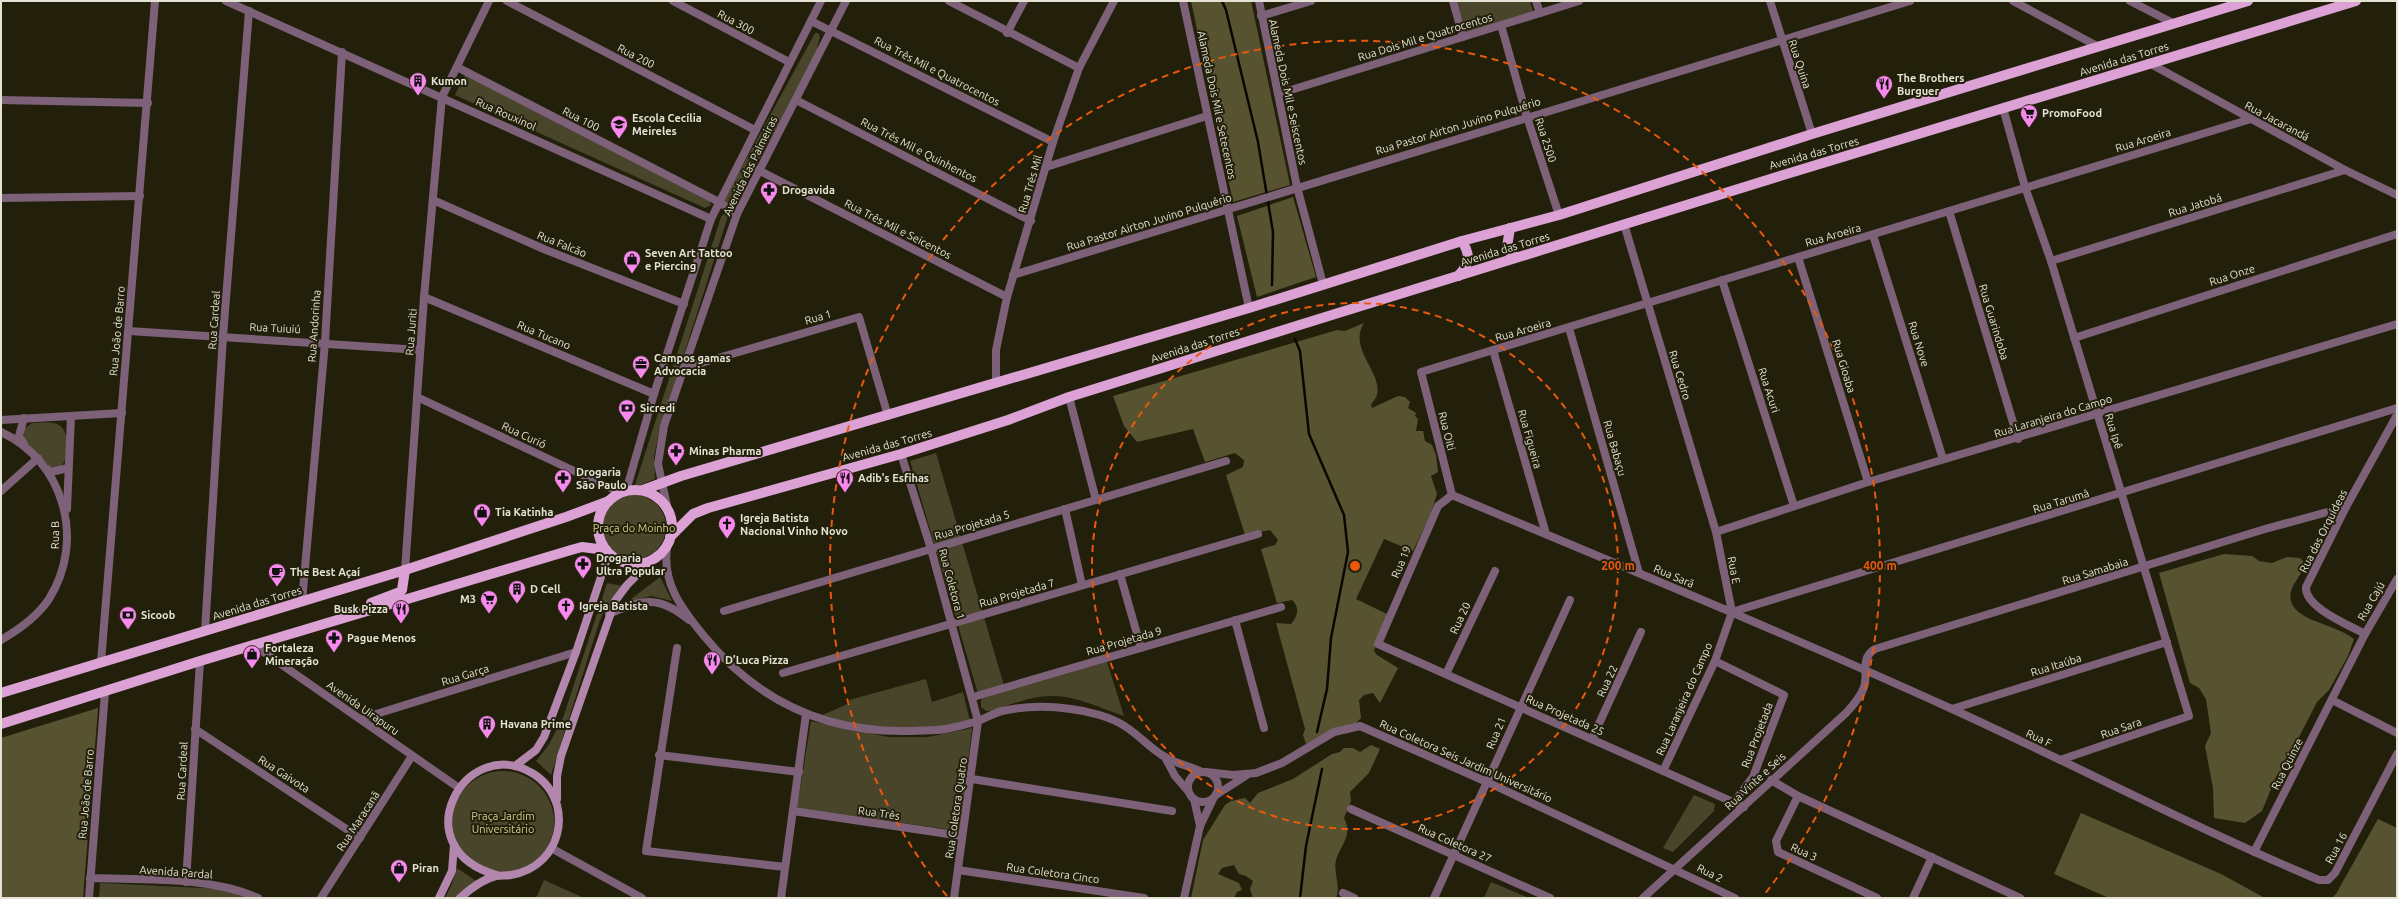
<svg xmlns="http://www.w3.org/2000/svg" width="2398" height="899" font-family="Ubuntu,sans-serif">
<rect width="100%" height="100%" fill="#22200a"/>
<g fill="#48452b">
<polygon points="1457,1 1530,1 1534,15 1467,35"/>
<polygon points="815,33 818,33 820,37 814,60 735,203 728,206 724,202 731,187"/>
<polygon points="465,75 709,201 711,205 705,208 455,95"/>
<polygon points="725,213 728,216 658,436 654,457 655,479 634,488 721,217"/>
<path d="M32,423C40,423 52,421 59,425C72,432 71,474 51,467C45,465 40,457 35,452C28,445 22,440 24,429Z"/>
<polygon points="936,453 1005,689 979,697 910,461"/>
<circle cx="634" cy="527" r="32"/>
<polygon points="660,577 672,601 652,596 627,602"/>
<polygon points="607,583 623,586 605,609 600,620 551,775 536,761 548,746 563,718"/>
<path d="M1107,662L1124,716C1100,708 1075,695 1050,696C1031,696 1008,706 990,711H986L981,707V700L983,698Z"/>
<polygon points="926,679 932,702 963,692 970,721 937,729 879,729 820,716 850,703 849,700"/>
<polygon points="811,721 888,737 928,737 972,728 960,831 797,808"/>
<circle cx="503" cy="822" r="51"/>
<polygon points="1694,795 1715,804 1714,811 1673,852 1663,848"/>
<polygon points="457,868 476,881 457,898 445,898 452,884"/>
<polygon points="544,880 584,898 536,898"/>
<polygon points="1491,882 1529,898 1484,898"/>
<polygon points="100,883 223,889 251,898 99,898"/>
</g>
<g fill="#575331">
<polygon points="1191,1 1251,1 1290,185 1233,202"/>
<polygon points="1293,197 1316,277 1257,297 1237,216"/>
<path d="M1364,323C1345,352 1395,381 1371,404L1372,408L1398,396L1405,397L1410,402L1408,408L1416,413L1415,416L1418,419L1416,431H1423L1425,441L1432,445L1436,455L1438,472L1431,476L1437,494L1431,513L1413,551L1384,539L1356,599L1387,614L1374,651L1377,655L1398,668L1380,703L1373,693L1364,695L1359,700L1361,718L1356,723L1330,731L1306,744L1303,735L1305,729L1276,623L1291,624C1298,616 1300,607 1292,600L1277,603L1261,549L1275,545L1278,540L1270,530L1245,535L1226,475L1243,467L1244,460L1235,453L1205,462L1193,429L1137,442L1124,426L1113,396L1337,330L1345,331Z"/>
<path d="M2224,554L2252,556L2259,561L2272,563L2287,557L2300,558L2306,564C2302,573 2294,582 2291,591C2284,621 2334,622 2354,639L2348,656L2329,690L2317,702L2298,739L2294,753L2276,777L2262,811L2245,823L2214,818L2213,788L2205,746L2211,733L2206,699L2199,688L2190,683L2159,573Z"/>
<polygon points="98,708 83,898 1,898 1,738"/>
<path d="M1371,745L1380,749L1369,773L1350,792L1351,801L1344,818C1353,836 1341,844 1336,860C1333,872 1341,886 1336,898H1253L1250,889L1253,881L1246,876L1239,874L1234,865L1222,868L1218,874L1239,883L1242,890L1237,892L1234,898H1191L1203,840L1225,805L1231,801L1245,798L1250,803L1258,793L1293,779L1332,754L1340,752L1344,748H1353L1360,752Z"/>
<polygon points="2081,813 2221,874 2265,898 2109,898 2054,874"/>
<polygon points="2378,819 2397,828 2397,898 2332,898 2336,894"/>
</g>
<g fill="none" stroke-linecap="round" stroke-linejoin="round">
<g stroke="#0b0700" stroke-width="2.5">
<polyline points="1222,1 1226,10 1258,142 1273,232 1272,285"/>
<polyline points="1295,339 1300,351 1309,434 1344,515 1348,552 1331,638 1327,689 1317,732"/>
<polyline points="1300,898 1306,846 1322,769"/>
</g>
<g stroke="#7c6179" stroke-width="8">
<polyline points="507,1 755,130"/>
<polyline points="673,1 789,62"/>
<polyline points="949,1 1079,68"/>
<polyline points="1183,1 1249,308"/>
<polyline points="1259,1 1297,187 1323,284"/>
<polyline points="1453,1 1463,37"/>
<polyline points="1536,1 1540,13"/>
<polyline points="1770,1 1812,134"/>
<polyline points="2013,1 2099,47"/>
<polyline points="2130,1 2173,23"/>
<polyline points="1261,16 1311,1"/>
<polyline points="811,21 1053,142"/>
<polyline points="1501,25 1527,117 1559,215"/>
<polyline points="1007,33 1024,1"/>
<polyline points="2149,63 2345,170 2397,195"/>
<polyline points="457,67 719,202 737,214"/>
<polyline points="1278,94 1579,1"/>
<polyline points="1,100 148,103"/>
<polyline points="796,100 1031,221"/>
<polyline points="2003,108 2025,187 2051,261 2189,716 2060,760"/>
<polyline points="1046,167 1207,116"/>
<polyline points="758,170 1007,297"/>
<polyline points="1,198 140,196"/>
<polyline points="433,200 546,250 684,304"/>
<polyline points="1949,211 2018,439"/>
<polyline points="1624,224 1716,532 1732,612"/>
<polyline points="1873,235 1943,459"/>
<polyline points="1798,257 1868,482"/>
<polyline points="2051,261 2345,170"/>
<polyline points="1013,275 1910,1"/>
<polyline points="1722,280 1794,506"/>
<polyline points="424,297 654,394"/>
<polyline points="1569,328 1639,573"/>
<polyline points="129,331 420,350"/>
<polyline points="2074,338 2397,234"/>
<polyline points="1493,350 1546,534"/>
<polyline points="684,368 859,317 888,416"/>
<polyline points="996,382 996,350 1007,297 1053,142 1079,68 1114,1"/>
<polyline points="417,397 621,493"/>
<polyline points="1069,397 1096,500"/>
<polyline points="24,418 19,436 24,444"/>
<polyline points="1,420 122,413"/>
<path d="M1,432C64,461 86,540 49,599C37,617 20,629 1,640"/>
<polyline points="901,454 931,549 978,721 954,898"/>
<polyline points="47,469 51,472 68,468"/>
<polyline points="1,491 38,458"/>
<path d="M1452,495C1619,565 1787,634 1952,709C2075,765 2195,828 2319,880H2328L2335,873L2397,754"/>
<polyline points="1452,495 1421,372 2251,119"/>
<polyline points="1452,495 1438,506 1378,644 1744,807"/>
<polyline points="67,509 71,416"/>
<polyline points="1065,509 1082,585"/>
<polyline points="1716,532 1868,482 2397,324"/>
<path d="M668,542C660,580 680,607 704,636C757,701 826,733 910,731C922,730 935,731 946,729C956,727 968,724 978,721C986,718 994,713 1002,711C1024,706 1049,706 1071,709C1088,711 1112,717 1126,727C1140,736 1151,749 1165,757C1177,764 1190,766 1202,772"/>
<polyline points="405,570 424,297 442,97 489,1"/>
<polyline points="1120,574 1141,648"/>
<polyline points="302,602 325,342 342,52"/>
<polyline points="724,611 1226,461"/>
<polyline points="1732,612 2397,408"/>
<path d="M609,614C642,599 659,595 689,620"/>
<polyline points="1235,620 1264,728"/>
<polyline points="205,631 223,336 249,11"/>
<path d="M2365,634C2349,625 2304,607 2306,587L2346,507L2397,415"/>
<polyline points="255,646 459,788"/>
<polyline points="677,648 646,851 785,867"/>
<polyline points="1715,661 1784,695 1753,777 1734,802"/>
<polyline points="783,673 1258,534"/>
<polyline points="1446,674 1495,571"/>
<polyline points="973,697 1281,607"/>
<polyline points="2332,700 2397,733"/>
<polyline points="1952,709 2167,642"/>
<polyline points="360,719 576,652"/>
<polyline points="195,729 360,838"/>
<polyline points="1592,739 1641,632"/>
<polyline points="659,755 799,772"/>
<polyline points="1165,757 1175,776 1188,791"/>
<polyline points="1663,771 1715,661 1732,612"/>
<circle cx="1203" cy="787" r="15"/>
<polyline points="1206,772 1233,775 1256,773 1282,763 1334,732 1360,726 1487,782 1735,898"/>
<polyline points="972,779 1172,811"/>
<polyline points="1771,780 1798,796 2020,898"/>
<polyline points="1216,795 1247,775"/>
<polyline points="1798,796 1776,841 1778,852 1877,898"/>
<polyline points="1194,799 1200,826"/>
<polyline points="1351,809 1550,898"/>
<polyline points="793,811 962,836"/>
<polyline points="551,848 642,898"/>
<polyline points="2254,852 2365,634 2397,579"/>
<polyline points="958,870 1144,898"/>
<path d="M90,878C143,880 210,876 258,898"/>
<polyline points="186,882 200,661"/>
<polyline points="1343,893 1354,898"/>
<polyline points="89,898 105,692"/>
<polyline points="321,898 412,756"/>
<polyline points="781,898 806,714"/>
<polyline points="1184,898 1200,826 1213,799"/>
<polyline points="1434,898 1570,600"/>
<path d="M1643,898L1846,713C1853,705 1861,697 1864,687C1869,673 1859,659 1875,649L2265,529L2346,507"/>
<polyline points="1913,898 1932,857"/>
</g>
<g stroke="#7c6179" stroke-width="8">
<polyline points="226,1 711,219"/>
<polyline points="626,491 654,394 711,219 821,1"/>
<polyline points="668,510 658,464 664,426 737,214 846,1"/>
<polyline points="101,662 155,1"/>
</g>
<g stroke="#b286ad" stroke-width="8">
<polyline points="515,766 536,750 544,737 576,652 609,553"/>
<polyline points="557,799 557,776 561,756 615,601 627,585 656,556"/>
<polyline points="439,898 452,871 454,845"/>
<path d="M460,898C470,889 483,879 496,876C501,875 506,876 511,875C523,873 535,867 543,859C557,845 562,824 557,805C553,792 544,780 532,773C464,733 402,849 497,875"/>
</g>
<g stroke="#dca2d5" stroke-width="10">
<polyline points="1510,228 1507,247 1512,256 1517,257"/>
<path d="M1458,276C1470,263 1471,256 1462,241"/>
<polyline points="643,490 681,476 1249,308 1462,241 1559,215 1812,134 2248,1"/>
<circle cx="635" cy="527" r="37"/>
<polyline points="670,537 693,514 708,508 901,454 1008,420 1069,397 1306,323 1780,176 2356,1"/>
<polyline points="371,603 400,592 402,590 405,570"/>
<polyline points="1,693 405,570 566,517 609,501"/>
<polyline points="1,724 200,661 571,550 582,547 606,550"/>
</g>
</g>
<g fill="none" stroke="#e8590c" stroke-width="2" stroke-dasharray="7 5">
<circle cx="1355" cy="566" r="263"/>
<path d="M947 896A525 525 0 1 1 1763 896"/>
</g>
<defs>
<g id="building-pin" transform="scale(0.9)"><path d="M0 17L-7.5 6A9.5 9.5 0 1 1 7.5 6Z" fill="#f788ec" stroke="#22200a"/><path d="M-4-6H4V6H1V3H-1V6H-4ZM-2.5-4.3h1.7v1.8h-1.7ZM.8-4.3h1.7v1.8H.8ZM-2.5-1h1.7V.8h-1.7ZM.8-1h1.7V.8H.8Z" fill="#111"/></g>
<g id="restaurant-pin" transform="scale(0.9)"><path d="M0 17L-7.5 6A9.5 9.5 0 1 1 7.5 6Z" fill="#f788ec" stroke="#22200a"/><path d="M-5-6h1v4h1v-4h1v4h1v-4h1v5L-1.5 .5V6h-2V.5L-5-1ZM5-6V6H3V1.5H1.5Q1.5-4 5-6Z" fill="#111"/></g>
<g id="supermarket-pin" transform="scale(0.9)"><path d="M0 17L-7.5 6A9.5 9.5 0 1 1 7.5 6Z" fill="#f788ec" stroke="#22200a"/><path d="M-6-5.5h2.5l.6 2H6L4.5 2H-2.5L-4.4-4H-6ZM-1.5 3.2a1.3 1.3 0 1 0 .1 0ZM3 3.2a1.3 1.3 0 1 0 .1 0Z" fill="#111"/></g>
<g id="school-pin" transform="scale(0.9)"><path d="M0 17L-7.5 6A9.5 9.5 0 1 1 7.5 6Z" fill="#f788ec" stroke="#22200a"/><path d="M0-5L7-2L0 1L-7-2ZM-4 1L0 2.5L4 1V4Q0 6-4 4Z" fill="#111"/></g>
<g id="pharmacy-pin" transform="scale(0.9)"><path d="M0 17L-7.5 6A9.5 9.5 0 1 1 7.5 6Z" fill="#f788ec" stroke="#22200a"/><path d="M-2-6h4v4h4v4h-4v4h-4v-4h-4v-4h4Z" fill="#111"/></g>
<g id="shop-pin" transform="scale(0.9)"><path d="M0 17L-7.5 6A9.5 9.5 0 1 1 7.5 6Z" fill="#f788ec" stroke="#22200a"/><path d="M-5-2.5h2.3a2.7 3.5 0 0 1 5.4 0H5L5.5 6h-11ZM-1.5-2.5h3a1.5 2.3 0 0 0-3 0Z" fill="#111"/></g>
<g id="office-pin" transform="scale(0.9)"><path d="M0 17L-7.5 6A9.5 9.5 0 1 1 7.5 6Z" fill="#f788ec" stroke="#22200a"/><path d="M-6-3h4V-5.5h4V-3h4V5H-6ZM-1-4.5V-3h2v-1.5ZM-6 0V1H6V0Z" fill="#111"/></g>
<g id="bank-pin" transform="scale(0.9)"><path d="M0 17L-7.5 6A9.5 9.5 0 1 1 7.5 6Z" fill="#f788ec" stroke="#22200a"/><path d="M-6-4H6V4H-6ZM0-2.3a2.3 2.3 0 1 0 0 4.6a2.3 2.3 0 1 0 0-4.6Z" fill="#111"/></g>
<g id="church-pin" transform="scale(0.9)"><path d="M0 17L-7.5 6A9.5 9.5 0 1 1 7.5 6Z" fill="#f788ec" stroke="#22200a"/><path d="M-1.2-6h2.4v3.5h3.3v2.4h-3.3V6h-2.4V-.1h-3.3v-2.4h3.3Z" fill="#111"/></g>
<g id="cafe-pin" transform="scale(0.9)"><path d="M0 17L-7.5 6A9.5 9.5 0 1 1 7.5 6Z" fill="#f788ec" stroke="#22200a"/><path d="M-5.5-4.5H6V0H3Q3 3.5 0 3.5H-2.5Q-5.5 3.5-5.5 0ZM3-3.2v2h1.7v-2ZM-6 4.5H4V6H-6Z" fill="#111"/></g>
</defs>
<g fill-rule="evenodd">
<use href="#building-pin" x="418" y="81"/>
<use href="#restaurant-pin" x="1884" y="84"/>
<use href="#supermarket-pin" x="2029" y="113"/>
<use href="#school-pin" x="619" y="124"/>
<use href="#pharmacy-pin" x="769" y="190"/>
<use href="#shop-pin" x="632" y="259"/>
<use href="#office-pin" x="641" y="364"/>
<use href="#bank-pin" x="627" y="408"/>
<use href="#pharmacy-pin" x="676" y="451"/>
<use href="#pharmacy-pin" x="563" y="478"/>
<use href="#restaurant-pin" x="845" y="478"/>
<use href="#shop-pin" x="482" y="512"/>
<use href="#church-pin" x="727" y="524"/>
<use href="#pharmacy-pin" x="583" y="564"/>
<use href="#cafe-pin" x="277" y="572"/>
<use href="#building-pin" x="517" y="589"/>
<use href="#supermarket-pin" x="489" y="599"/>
<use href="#church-pin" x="566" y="606"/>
<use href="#restaurant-pin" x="401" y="609"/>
<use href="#bank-pin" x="128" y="615"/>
<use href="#pharmacy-pin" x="334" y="638"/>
<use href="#shop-pin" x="252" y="654"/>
<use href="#restaurant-pin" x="712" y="660"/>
<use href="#building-pin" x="487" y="724"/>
<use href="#shop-pin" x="399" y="868"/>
</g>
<g text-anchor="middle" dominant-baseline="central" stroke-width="4" stroke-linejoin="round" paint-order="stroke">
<g font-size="11" fill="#e3e2d5" stroke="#22200a">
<text transform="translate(736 22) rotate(28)">Rua 300</text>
<text transform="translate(1425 37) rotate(-17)">Rua Dois Mil e Quatrocentos</text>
<text transform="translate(636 56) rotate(27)">Rua 200</text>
<text transform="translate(2124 59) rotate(-17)">Avenida das Torres</text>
<text transform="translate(1800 64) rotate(72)">Rua Quina</text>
<text transform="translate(937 71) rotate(27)">Rua Três Mil e Quatrocentos</text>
<text transform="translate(1288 92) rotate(78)">Alameda Dois Mil e Seiscentos</text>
<text transform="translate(1217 105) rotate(78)">Alameda Dois Mil e Setecentos</text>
<text transform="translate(506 114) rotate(24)">Rua Rouxinol</text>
<text transform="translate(581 119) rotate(27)">Rua 100</text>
<text transform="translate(2277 121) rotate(28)">Rua Jacarandá</text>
<text transform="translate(1458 126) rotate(-17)">Rua Pastor Airton Juvino Pulquério</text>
<text transform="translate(1546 140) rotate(72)">Rua 2500</text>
<text transform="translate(2143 140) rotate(-17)">Rua Aroeira</text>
<text transform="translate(919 150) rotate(27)">Rua Três Mil e Quinhentos</text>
<text transform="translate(1814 153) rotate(-16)">Avenida das Torres</text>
<text transform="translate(750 166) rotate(-64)">Avenida das Palmeiras</text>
<text transform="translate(1030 184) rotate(-74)">Rua Três Mil</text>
<text transform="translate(2195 205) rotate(-17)">Rua Jatobá</text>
<text transform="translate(1149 222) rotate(-17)">Rua Pastor Airton Juvino Pulquério</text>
<text transform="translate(898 229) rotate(27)">Rua Três Mil e Seicentos</text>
<text transform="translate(1833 235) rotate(-16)">Rua Aroeira</text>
<text transform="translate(562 244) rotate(22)">Rua Falcão</text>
<text transform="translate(1505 249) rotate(-17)">Avenida das Torres</text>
<text transform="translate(2232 275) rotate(-18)">Rua Onze</text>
<text transform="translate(818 317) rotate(-16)">Rua 1</text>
<text transform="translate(214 320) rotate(-86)">Rua Cardeal</text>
<text transform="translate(1994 322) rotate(73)">Rua Guarindoba</text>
<text transform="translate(314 326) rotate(-86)">Rua Andorinha</text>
<text transform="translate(275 328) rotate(3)">Rua Tuiuiú</text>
<text transform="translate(1523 330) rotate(-16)">Rua Aroeira</text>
<text transform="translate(117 331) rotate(-85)">Rua João de Barro</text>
<text transform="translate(411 332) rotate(-86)">Rua Juriti</text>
<text transform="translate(544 335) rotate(23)">Rua Tucano</text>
<text transform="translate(1919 344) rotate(73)">Rua Nove</text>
<text transform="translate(1195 345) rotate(-18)">Avenida das Torres</text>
<text transform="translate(1844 366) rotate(73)">Rua Gioaba</text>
<text transform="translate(1680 375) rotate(73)">Rua Cedro</text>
<text transform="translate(1769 390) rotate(72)">Rua Acuri</text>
<text transform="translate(2053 416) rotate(-17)">Rua Laranjeira do Campo</text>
<text transform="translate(1447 431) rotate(76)">Rua Oiti</text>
<text transform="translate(2114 431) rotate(73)">Rua Ipê</text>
<text transform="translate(524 435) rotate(25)">Rua Curió</text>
<text transform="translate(1530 439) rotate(74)">Rua Figueira</text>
<text transform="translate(887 445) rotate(-16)">Avenida das Torres</text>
<text transform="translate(1615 448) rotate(74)">Rua Babaçu</text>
<text transform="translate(2061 501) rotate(-17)">Rua Tarumâ</text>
<text transform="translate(972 525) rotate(-17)">Rua Projetada 5</text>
<text transform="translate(2323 531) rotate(-63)">Rua das Orquídeas</text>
<text transform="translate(55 535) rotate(-89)">Rua B</text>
<text transform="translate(1401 562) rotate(-67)">Rua 19</text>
<text transform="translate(1734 570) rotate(79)">Rua E</text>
<text transform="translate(2095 571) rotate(-17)">Rua Samabaia</text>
<text transform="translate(1674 576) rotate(23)">Rua Sarã</text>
<text transform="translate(952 584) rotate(75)">Rua Coletora 1</text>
<text transform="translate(1017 593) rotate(-16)">Rua Projetada 7</text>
<text transform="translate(2371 601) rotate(-60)">Rua Cajú</text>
<text transform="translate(257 603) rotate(-17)">Avenida das Torres</text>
<text transform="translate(1460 618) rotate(-65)">Rua 20</text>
<text transform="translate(1124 641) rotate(-16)">Rua Projetada 9</text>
<text transform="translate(2056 665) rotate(-17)">Rua Itaúba</text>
<text transform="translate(465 675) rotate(-17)">Rua Garça</text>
<text transform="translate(1607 681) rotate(-65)">Rua 22</text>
<text transform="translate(1684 699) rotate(-66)">Rua Laranjeira do Campo</text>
<text transform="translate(363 708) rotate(35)">Avenida Uirapuru</text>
<text transform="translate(1565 715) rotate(24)">Rua Projetada 25</text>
<text transform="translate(2121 728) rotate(-19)">Rua Sara</text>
<text transform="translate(1496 733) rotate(-67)">Rua 21</text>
<text transform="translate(1757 735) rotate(-69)">Rua Projetada</text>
<text transform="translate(2039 738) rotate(25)">Rua F</text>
<text transform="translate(1466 761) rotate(24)">Rua Coletora Seis Jardim Universitário</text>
<text transform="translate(2287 764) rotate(-63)">Rua Quinze</text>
<text transform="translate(182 771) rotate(-87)">Rua Cardeal</text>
<text transform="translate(284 774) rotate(33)">Rua Gaivota</text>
<text transform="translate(1755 781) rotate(-43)">Rua Vinte e Seis</text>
<text transform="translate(86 794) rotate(-85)">Rua João de Barro</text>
<text transform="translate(956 808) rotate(-82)">Rua Coletora Quatro</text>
<text transform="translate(879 813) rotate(8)">Rua Três</text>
<text transform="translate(358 821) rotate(-57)">Rua Maracanã</text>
<text transform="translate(1455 843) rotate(24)">Rua Coletora 27</text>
<text transform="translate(2336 848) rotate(-62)">Rua 16</text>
<text transform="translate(1804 852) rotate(25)">Rua 3</text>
<text transform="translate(176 872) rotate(4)">Avenida Pardal</text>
<text transform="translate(1053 873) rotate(8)">Rua Coletora Cinco</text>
<text transform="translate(1710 873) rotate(26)">Rua 2</text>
</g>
<g font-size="11" font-weight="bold" fill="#e3e2d5" stroke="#22200a" text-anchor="start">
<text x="1897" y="78">The Brothers<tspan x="1897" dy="13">Burguer</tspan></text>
<text x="431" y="81">Kumon</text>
<text x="2042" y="113">PromoFood</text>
<text x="632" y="118">Escola Cecília<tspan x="632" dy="13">Meireles</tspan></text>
<text x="782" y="190">Drogavida</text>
<text x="645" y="253">Seven Art Tattoo<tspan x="645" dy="13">e Piercing</tspan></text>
<text x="654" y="358">Campos gamas<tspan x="654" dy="13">Advocacia</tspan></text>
<text x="640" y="408">Sicredi</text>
<text x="689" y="451">Minas Pharma</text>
<text x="576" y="472">Drogaria<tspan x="576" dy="13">São Paulo</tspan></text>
<text x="858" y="478">Adib's Esfihas</text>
<text x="495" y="512">Tia Katinha</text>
<text x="740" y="518">Igreja Batista<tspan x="740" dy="13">Nacional Vinho Novo</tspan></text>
<text x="596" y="558">Drogaria<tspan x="596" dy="13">Ultra Popular</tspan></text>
<text x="290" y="572">The Best Açaí</text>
<text x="530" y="589">D Cell</text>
<text x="476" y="599" text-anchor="end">M3</text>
<text x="579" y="606">Igreja Batista</text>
<text x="388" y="609" text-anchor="end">Busk Pizza</text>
<text x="141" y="615">Sicoob</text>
<text x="347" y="638">Pague Menos</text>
<text x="265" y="648">Fortaleza<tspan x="265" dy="13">Mineração</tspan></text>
<text x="725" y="660">D’Luca Pizza</text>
<text x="500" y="724">Havana Prime</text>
<text x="412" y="868">Piran</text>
</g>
<g font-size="11" fill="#d3cc8c" stroke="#22200a">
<text x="634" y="528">Praça do Moinho</text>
<text x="503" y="816">Praça Jardim<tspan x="503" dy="13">Universitário</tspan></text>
</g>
</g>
<circle cx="1355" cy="566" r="6" fill="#e8590c" stroke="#22200a" stroke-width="2"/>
<g font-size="12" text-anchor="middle" font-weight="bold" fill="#e8590c" stroke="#22200a" stroke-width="4" stroke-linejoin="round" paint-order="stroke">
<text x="1618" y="570">200 m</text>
<text x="1880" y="570">400 m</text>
</g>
<rect width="2398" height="899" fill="none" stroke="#e3e2d5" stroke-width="4"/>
</svg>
